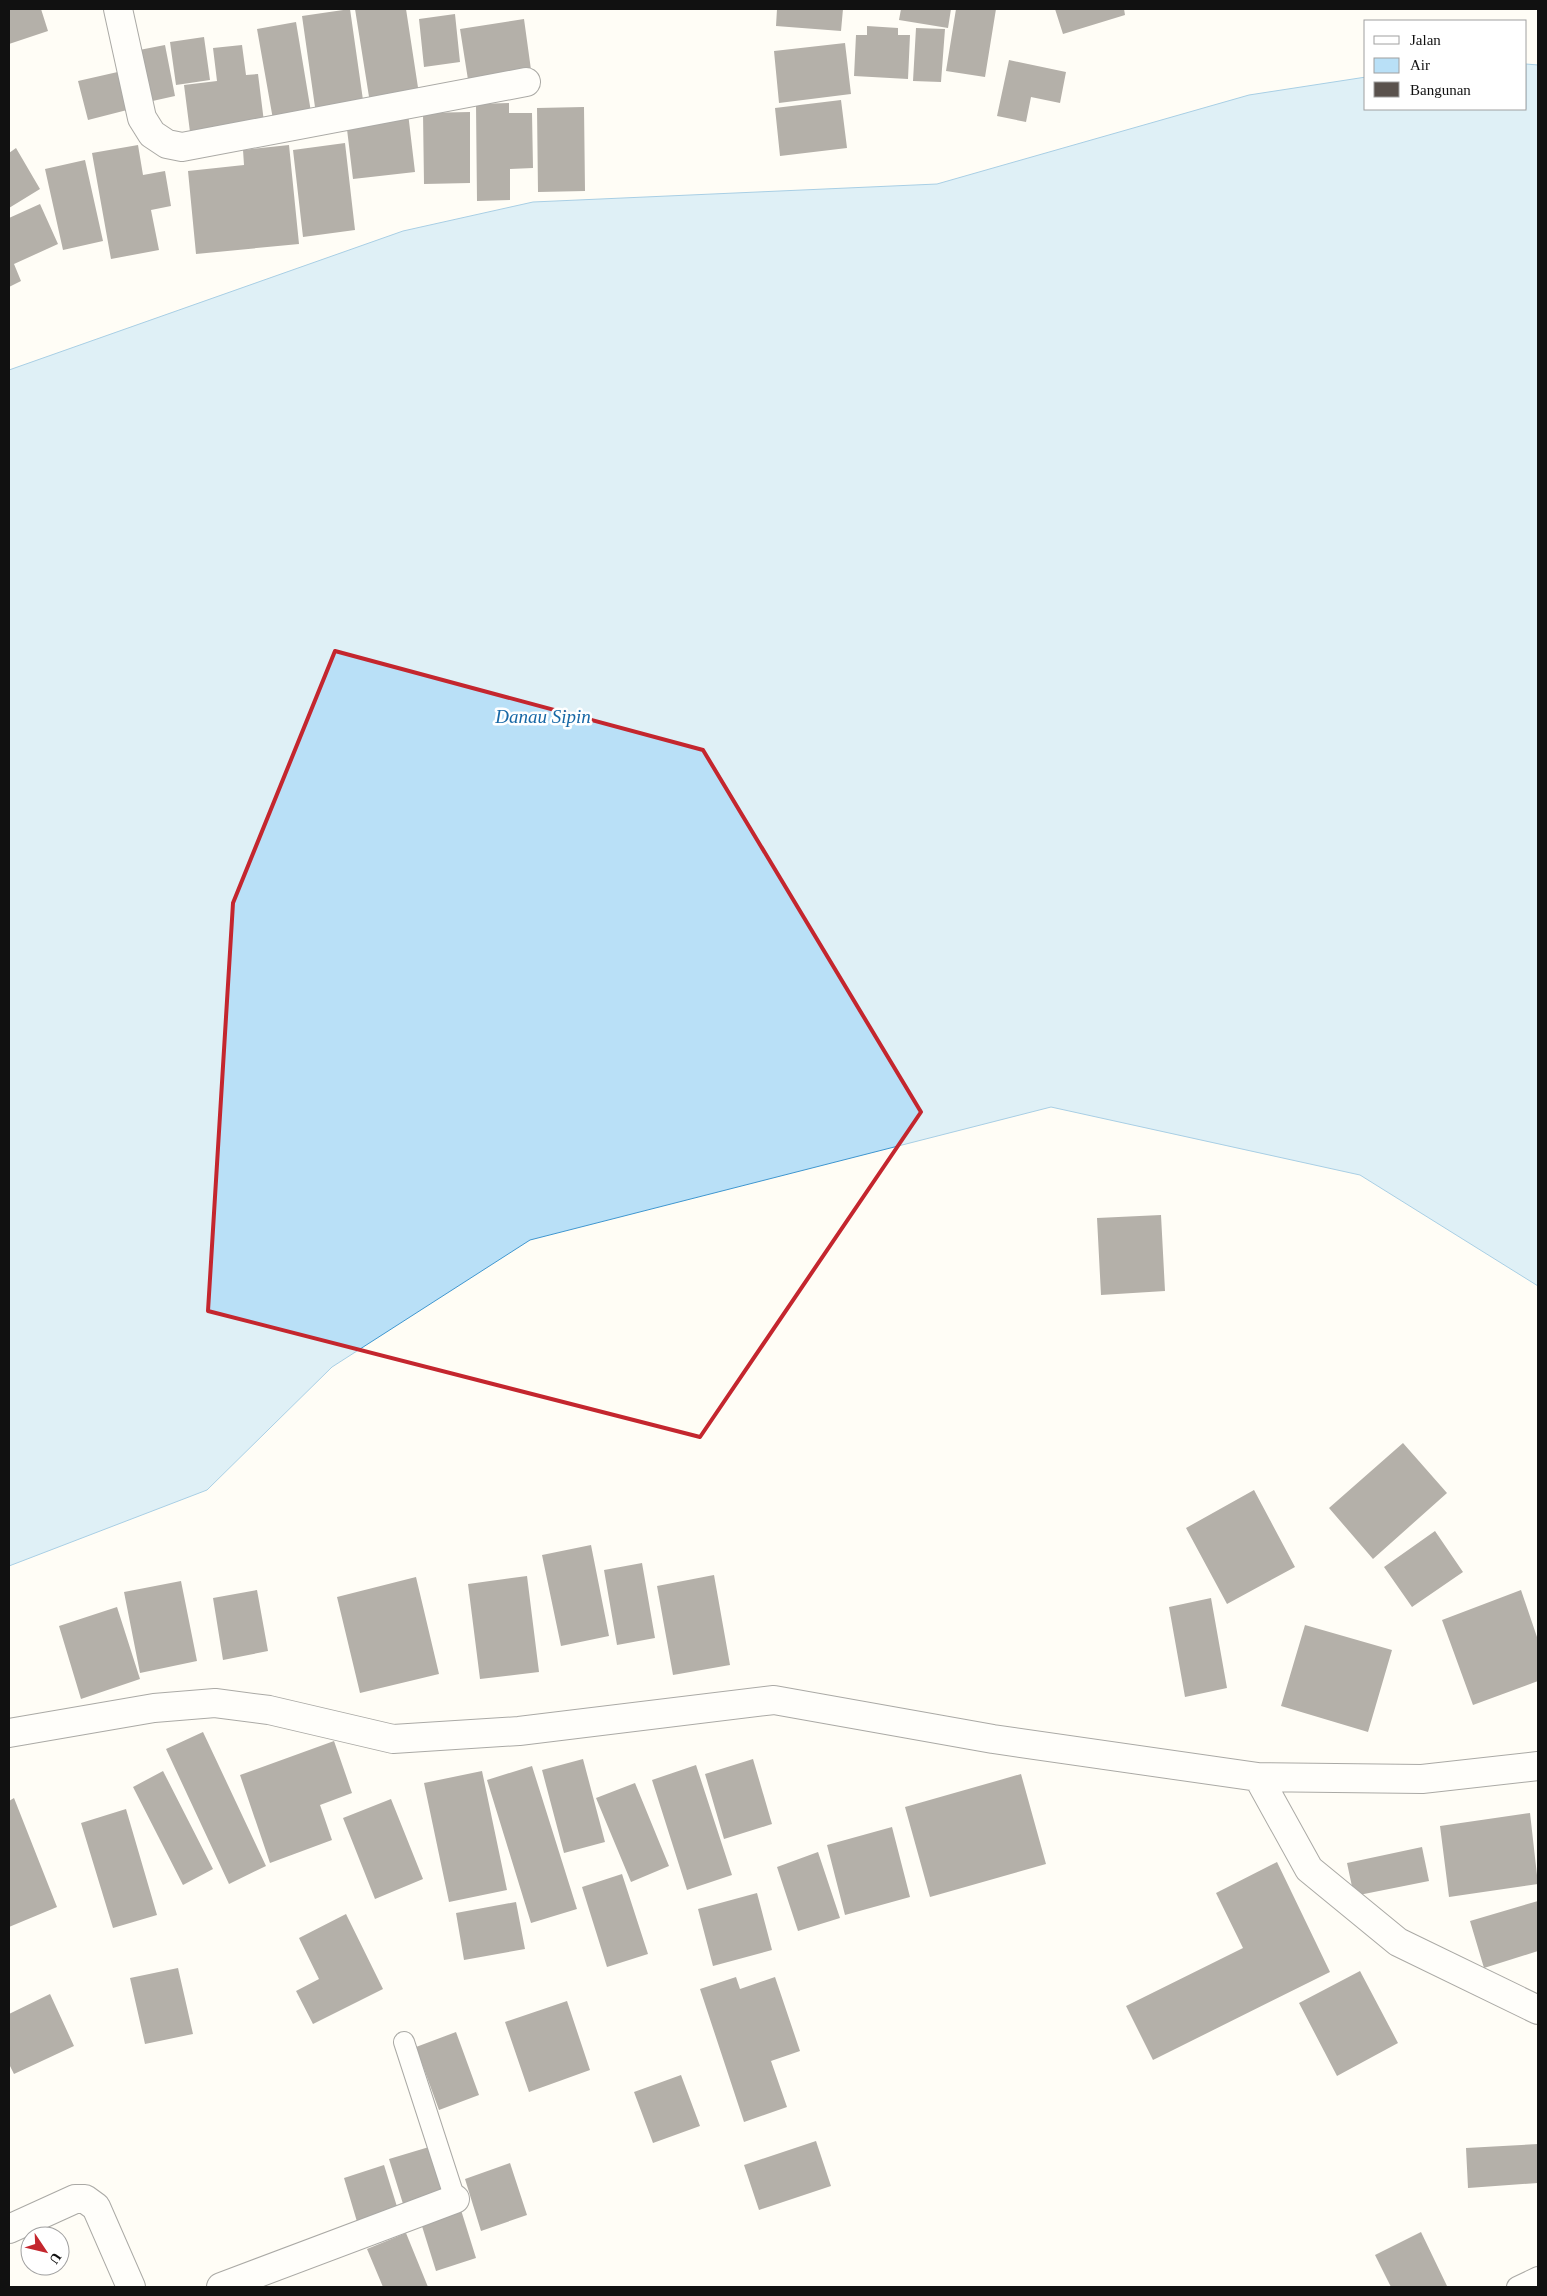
<svg xmlns="http://www.w3.org/2000/svg" width="1547" height="2296" viewBox="0 0 1547 2296" font-family="'Times New Roman',serif">
<style>
.water{fill:#b9e0f7;stroke:#3f96cf}
.building{fill:#5a524d}
.lines{fill:none;stroke-linecap:round;stroke-linejoin:round}
.lane-casing{stroke:#444;stroke-width:22}
.street-casing{stroke:#444;stroke-width:30}
.lane{stroke:#fff;stroke-width:20}
.street{stroke:#fff;stroke-width:28}
.marked{fill:none;stroke:#c4262e;stroke-width:4;stroke-linejoin:round}
.labels{text-anchor:middle;dominant-baseline:central;stroke-width:5;stroke-linejoin:round;paint-order:stroke}
.water-label{font-size:19px;font-style:italic;fill:#1768a6;stroke:#fff}
</style>
<rect width="100%" height="100%" fill="#fffdf5"/>
<path class="water" d="M1526 64 1538 65V1286L1360 1175 1051 1107 530 1240 332 1367 207 1490 9 1566V370L403 231 533 202 937 184 1249 95 1366 77V109H1526Z"/>
<path class="building" d="M9 9H41L48 31 9 44Z
M350 9 364 107 316 114 302 16Z
M355 9H406L419 94 370 103Z
M777 9H843L841 31 776 26Z
M901 9H951L948 28 899 20Z
M956 9H996L985 77 946 71Z
M1055 9H1124L1125 15 1063 34Z
M455 14 460 62 424 67 419 19Z
M524 19 532 77 469 86 460 29Z
M296 22 312 118 274 125 257 29Z
M867 26 898 28V35H910L908 79 854 76 856 35H867Z
M916 28 945 29 941 82 913 81Z
M204 37 210 80 176 85 170 42Z
M845 43 851 94 779 103 774 51Z
M165 45 175 96 139 104 129 52Z
M242 45 246 75 258 74 264 122 190 132 184 85 217 81 213 48Z
M1009 60 1066 72 1060 103 1031 97 1026 122 997 116Z
M122 71 131 109 88 120 78 81Z
M841 100 847 148 780 156 775 108Z
M509 103V113H532L533 168 510 169V200L477 201 476 104Z
M584 107 585 191 538 192 537 108Z
M470 112V183L424 184 423 113Z
M408 113 415 172 353 179 346 121Z
M345 143 355 230 303 237 293 150Z
M138 145 143 175 165 171 171 206 151 210 159 250 111 259 92 153Z
M289 145 299 244 196 254 188 171 244 165 243 150Z
M16 148 40 189 9 208V153Z
M85 160 103 241 63 250 45 169Z
M40 204 58 244 14 264 21 281 9 287V218Z
M1161 1215 1165 1291 1101 1295 1097 1218Z
M1403 1443 1447 1493 1373 1559 1329 1508Z
M1254 1490 1295 1567 1227 1604 1186 1528Z
M1435 1531 1463 1572 1412 1607 1384 1567Z
M591 1545 609 1636 561 1646 542 1555Z
M642 1563 655 1638 617 1645 604 1570Z
M714 1575 730 1665 673 1675 657 1586Z
M527 1576 539 1672 480 1679 468 1584Z
M416 1577 439 1674 360 1693 337 1597Z
M181 1581 197 1661 140 1673 124 1592Z
M257 1590 268 1651 223 1660 213 1598Z
M1521 1590 1538 1640V1681L1473 1705 1442 1620Z
M1211 1598 1227 1688 1185 1697 1169 1607Z
M117 1607 140 1679 81 1699 59 1626Z
M1305 1625 1392 1650 1368 1732 1281 1706Z
M203 1732 266 1866 229 1884 166 1749Z
M334 1741 352 1793 320 1805 332 1840 270 1863 240 1775Z
M583 1759 605 1842 564 1853 542 1770Z
M753 1759 772 1824 724 1839 705 1774Z
M696 1765 732 1875 687 1890 652 1780Z
M532 1766 577 1909 531 1923 487 1780Z
M163 1771 213 1869 183 1885 133 1787Z
M482 1771 507 1890 449 1902 424 1783Z
M1021 1774 1046 1864 930 1897 905 1807Z
M635 1783 669 1866 631 1882 596 1798Z
M14 1798 57 1907 9 1927V1801Z
M391 1799 423 1879 375 1899 343 1818Z
M126 1809 157 1915 113 1928 81 1823Z
M1530 1813 1538 1884 1449 1897 1440 1826Z
M892 1827 910 1897 845 1915 827 1845Z
M1422 1847 1429 1881 1354 1896 1347 1863Z
M818 1852 840 1918 798 1931 777 1867Z
M1277 1862 1330 1972 1153 2060 1126 2006 1243 1948 1216 1893Z
M622 1874 648 1954 607 1967 582 1887Z
M757 1893 772 1950 713 1966 698 1909Z
M1538 1901V1951L1484 1968 1470 1921Z
M516 1902 525 1949 464 1960 456 1913Z
M346 1914 383 1989 313 2024 296 1991 319 1979 299 1938Z
M178 1968 193 2034 145 2044 130 1978Z
M1360 1971 1398 2043 1337 2076 1299 2003Z
M736 1977 740 1989 775 1977 800 2051 771 2061 787 2107 744 2122 700 1989Z
M50 1994 74 2046 14 2074 9 2064V2014Z
M567 2001 590 2070 529 2092 505 2022Z
M456 2032 479 2095 439 2110 416 2047Z
M681 2075 700 2126 653 2143 634 2092Z
M816 2141 831 2186 759 2210 744 2165Z
M1538 2144V2183L1468 2188 1466 2148Z
M429 2147 444 2194 404 2207 389 2159Z
M510 2163 527 2215 481 2231 465 2179Z
M384 2165 399 2213 358 2225 344 2178Z
M461 2210 476 2258 436 2271 421 2223Z
M1421 2232 1447 2286 1391 2287 1375 2255Z
M406 2233 428 2287H383L367 2249Z"/>
<g class="lines">
<g class="lane-casing">
<path id="lane" d="M404 2042 455 2199
M1517 2287 1538 2277"/>
</g>
<g class="street-casing">
<path id="street" d="M118 9 142 118 152 134 167 144 182 147 526 82
M9 1733 154 1708 215 1703 269 1710 393 1739 519 1731 774 1700 993 1739 1258 1777 1422 1779 1538 1766
M1258 1777 1309 1869 1398 1942 1538 2010
M9 2229 75 2199H85L96 2207 131 2287
M221 2287 455 2199"/>
</g>
<use href="#lane" class="lane"/>
<use href="#street" class="street"/>
</g>
<path d="M0 0H1547V2296H0ZM335 651 703 750 921 1112 700 1437 208 1311 233 903Z" fill="#fffdf5" fill-opacity=".55" fill-rule="evenodd"/>
<path class="marked" d="M335 651 703 750 921 1112 700 1437 208 1311 233 903Z"/>
<g class="labels">
<g class="water-label">
<text x="543" y="716">Danau Sipin</text>
</g>
</g>
<rect width="1547" height="2296" fill="none" stroke="#111111" stroke-width="20"/>
<rect x="1364" y="20" width="162" height="90" fill="#ffffff" stroke="#a0a0a0"/>
<rect x="1374" y="36" width="25" height="8" fill="#ffffff" stroke="#a0a0a0"/>
<text x="1410" y="45" font-size="15" fill="#111111">Jalan</text>
<rect x="1374" y="58" width="25" height="15" fill="#b9e0f7" stroke="#a0a0a0"/>
<text x="1410" y="70" font-size="15" fill="#111111">Air</text>
<rect x="1374" y="82" width="25" height="15" fill="#5a524d" stroke="#a0a0a0"/>
<text x="1410" y="95" font-size="15" fill="#111111">Bangunan</text>
<g transform="translate(45 2251) rotate(125)"><circle r="24" fill="#ffffff" stroke="#a0a0a0"/>
<path d="M0-4L9 19L0 12L-9 19Z" fill="#c4262e"/>
<text y="-8" font-size="14" font-weight="bold" text-anchor="middle" fill="#111111">U</text>
</g>
</svg>
